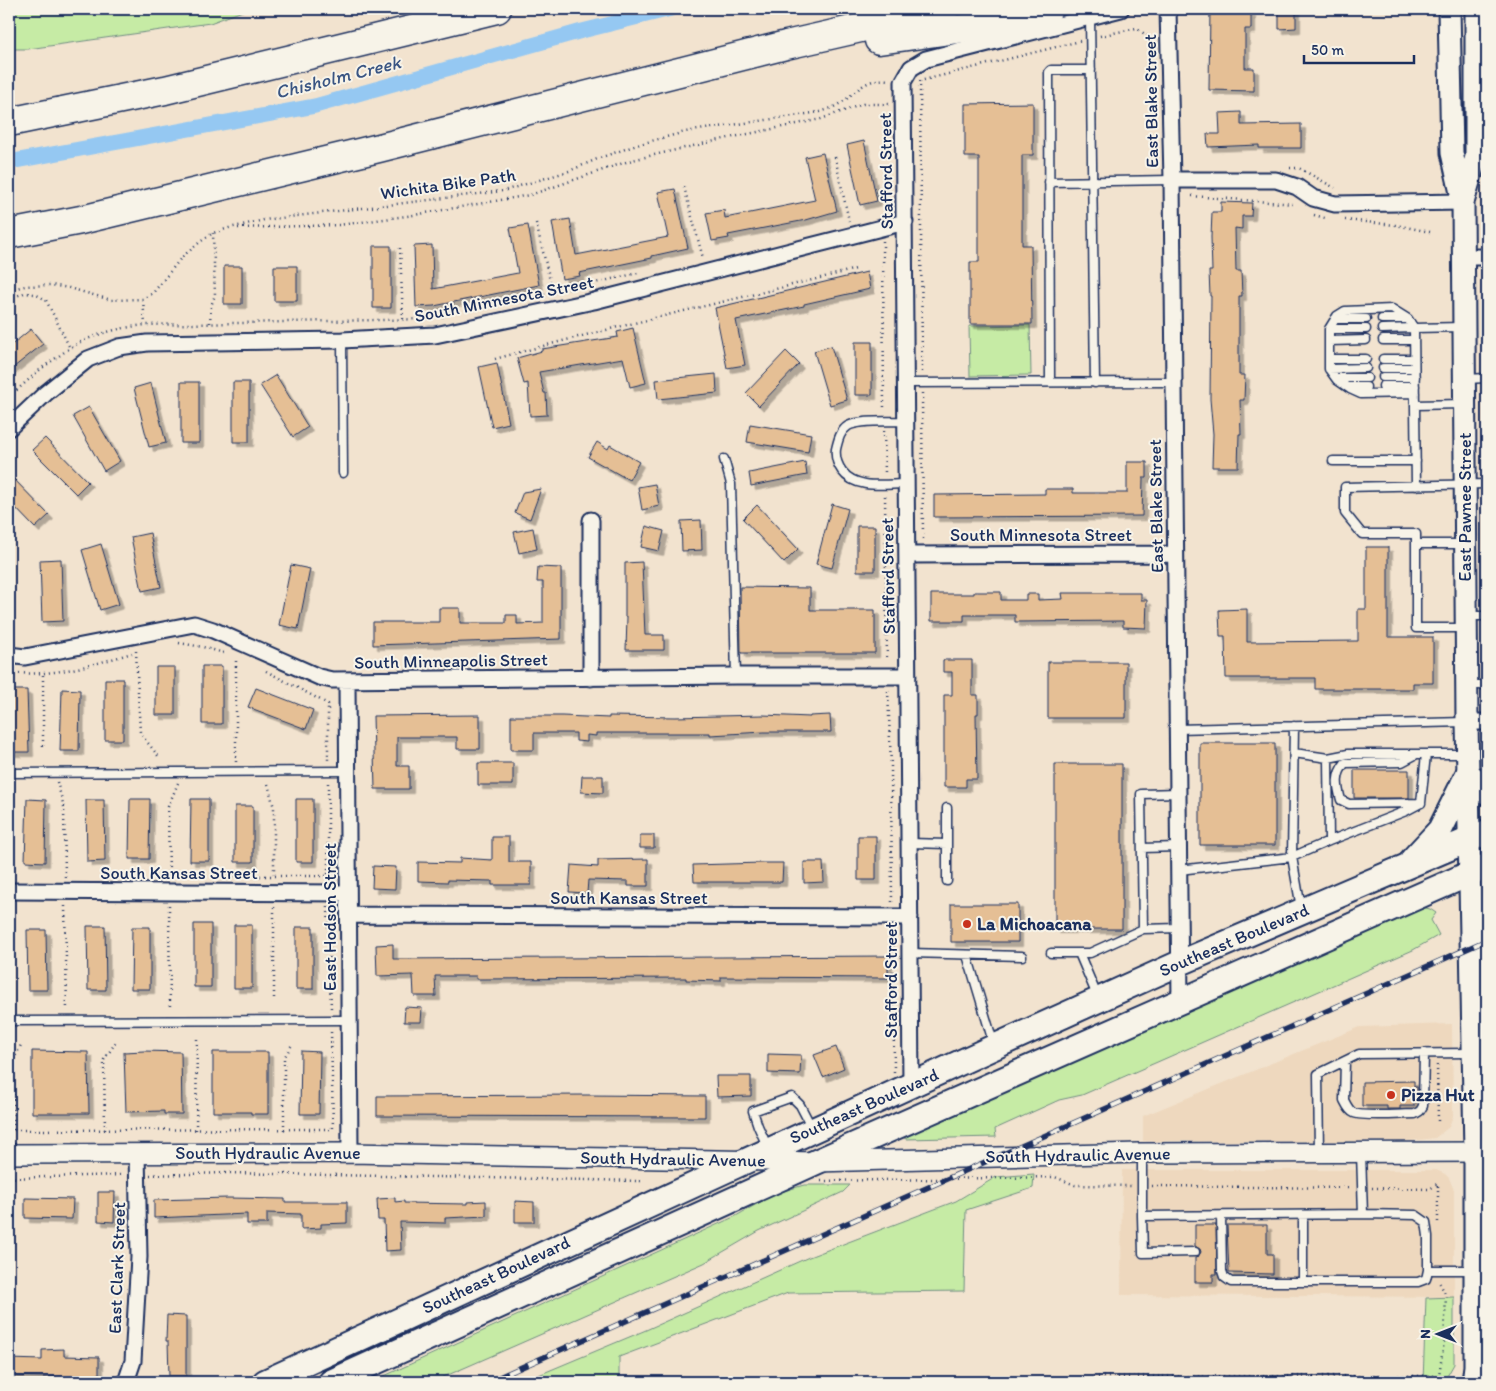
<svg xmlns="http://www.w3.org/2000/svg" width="1496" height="1391" viewBox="0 0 1496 1391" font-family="Itim,sans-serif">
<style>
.built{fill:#eed8be}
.green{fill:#c6eba5;stroke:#708d82}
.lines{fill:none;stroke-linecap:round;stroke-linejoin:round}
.canal{stroke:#95c8f2;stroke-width:15}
.building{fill:#e5bf95;stroke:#1b2f5e;filter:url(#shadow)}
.service-casing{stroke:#1b2f5e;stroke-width:11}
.minor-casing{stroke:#1b2f5e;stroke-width:19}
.tertiary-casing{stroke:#1b2f5e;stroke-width:22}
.secondary-casing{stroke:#1b2f5e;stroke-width:25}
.primary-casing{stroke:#1b2f5e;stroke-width:28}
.motorway-casing{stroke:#1b2f5e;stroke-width:31}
.path{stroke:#1b2f5e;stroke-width:2.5;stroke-dasharray:1 4;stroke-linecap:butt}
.service{stroke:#f7f3e8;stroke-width:8}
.minor{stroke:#f7f3e8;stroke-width:15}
.tertiary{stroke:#f7f3e8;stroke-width:19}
.secondary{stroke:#f7f3e8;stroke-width:21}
.primary{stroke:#f7f3e8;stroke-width:24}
.motorway{stroke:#f7f3e8;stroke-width:28}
.rail-casing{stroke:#1b2f5e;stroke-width:5.5}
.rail{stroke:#f7f3e8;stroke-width:4;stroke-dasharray:11;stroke-linecap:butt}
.poi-dot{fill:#c8321e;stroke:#f7f3e8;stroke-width:2}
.labels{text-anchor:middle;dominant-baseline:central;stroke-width:4;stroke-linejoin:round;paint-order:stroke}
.street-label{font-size:18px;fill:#1b2f5e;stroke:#f7f3e8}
.poi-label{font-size:18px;font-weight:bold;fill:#1b2f5e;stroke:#f7f3e8;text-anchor:start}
.water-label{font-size:19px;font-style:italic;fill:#3a5583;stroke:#f7f3e8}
</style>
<defs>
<filter id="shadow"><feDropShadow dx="4.5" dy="4.5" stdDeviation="0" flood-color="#0004"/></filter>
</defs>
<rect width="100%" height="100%" fill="#f2e3cf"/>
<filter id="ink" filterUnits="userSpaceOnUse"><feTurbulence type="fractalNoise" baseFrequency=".02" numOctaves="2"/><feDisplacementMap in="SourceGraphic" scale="10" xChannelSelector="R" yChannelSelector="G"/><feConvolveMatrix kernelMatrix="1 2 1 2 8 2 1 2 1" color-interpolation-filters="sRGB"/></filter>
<g filter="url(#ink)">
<path class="built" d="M1452 1024 1453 1116 1449 1127 1435 1138 1410 1141H1143V1116L1360 1027Z
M1122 1170H1436L1445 1174 1449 1178 1454 1190V1297L1121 1295Z"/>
<path class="green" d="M9 9H248L210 23 28 49H9Z
M1030 325 1031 375 970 376 969 326Z
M1422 907 1430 909 1436 913 1431 920 1439 935 1413 950 1082 1095 1059 1100 995 1129 996 1137 906 1139 901 1136Z
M1034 1174 1033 1188 966 1210 964 1291 788 1293 619 1357V1382H522L646 1330 809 1257 956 1201 996 1177Z
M804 1185H850L843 1192 759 1231 704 1263 432 1382H371L736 1216 774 1194Z
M1454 1297V1364L1445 1380 1440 1382H1423L1426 1298Z"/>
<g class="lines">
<path class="canal" d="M9 162 315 106 582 31 671 9"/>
</g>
<path class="building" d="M1210 9H1237V12H1251V29H1245V68H1254V91L1209 90Z
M1279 9H1296V28L1279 29Z
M1033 103V155H1022V245H1031L1032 324H970V262H979V157H965V104Z
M1241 112V125L1301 124V148H1259V145L1208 147 1207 134H1220L1219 113Z
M864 141 877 201 860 205 847 145Z
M823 153 837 211 806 220 728 235 729 238 712 241 706 213 724 210 725 218 815 200 805 157Z
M675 189 688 248 652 256V258L579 273 580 276 562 279 552 222 570 219 576 255 668 237 658 192Z
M1221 202 1252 203 1251 216H1242V229L1235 228 1236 271H1241L1242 296H1239V375H1245L1244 400H1240L1241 434H1239L1238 467H1212L1213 434 1210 399 1211 296H1210L1209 271H1212L1211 237 1212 212H1221Z
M528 225 539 285 434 306 416 307 414 246 432 245 433 289 518 273 510 228Z
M373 246H391V308H373Z
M224 266H242V304H224Z
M274 266H297V301H274Z
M867 272 870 289 804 304V306L736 320 745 365 727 368 715 308Z
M633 328 646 383 630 387 623 358 539 372 544 393H546L547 415 530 416 528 383 524 384 517 358 542 351V349L618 337 617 332Z
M31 329 43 344 9 371V347Z
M855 342H872V395H855Z
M831 346 847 400 830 405 814 351Z
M786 351 799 364 759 406 746 393Z
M497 363 509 423 492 427 479 367Z
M716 374 717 393 658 399 656 380Z
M276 375 308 427 293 437 260 385Z
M181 382H199V443H181Z
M233 382H249V442H233Z
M151 383 166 443 149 447 134 388Z
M89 407 120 461 104 471 73 416Z
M750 424 811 434 808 452 747 442Z
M45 438 88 482 76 494 32 450Z
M597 442 608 449 610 445 639 462 629 480 588 457Z
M805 462 807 475 751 486 749 473Z
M1127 462H1147V478H1143L1142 516 934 517V495L1045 494V489H1073V493H1127Z
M9 474 49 515 35 528 9 501Z
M655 484 659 506 642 510 638 487Z
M541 489 530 519 515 513 523 492Z
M832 504 848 509 832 568 816 564Z
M757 505 798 549 784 563 743 519Z
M701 520 702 550 682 551 681 521Z
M646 526 664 531 659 551 641 547Z
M857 526H875V571H857Z
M533 528 537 549 519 553 514 532Z
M150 533 161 587 142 591 131 537Z
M101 544 119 604 100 610 82 550Z
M1366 547H1388V637H1433V683H1413V689H1315V678H1226L1225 636H1220L1219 610 1247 609V642L1358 641V609H1366Z
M61 559 63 621 42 622 40 560Z
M642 562 645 635H664V650H626L627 617H625V563Z
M291 565 310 569 298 629 279 625Z
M538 567 561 568V639L373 645V622H439V608H460V623H506V615H517V624L543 623V582H537Z
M740 587 810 588V610H875V653H741Z
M974 592H1001V600H1026V594H1038V600L1063 599 1062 593H1141V600H1147L1146 628 1123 627V621L1015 622V615H964V621H931V594H974Z
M943 660H972V695H978V714H976L977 779H966V787H944V695H952V672H943Z
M1048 662H1126V718H1048Z
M202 666H222V724H202Z
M156 667H175V715H156Z
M105 679H123V740H105Z
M256 688 313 710 306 729 248 707Z
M62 689 80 690 79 751H60Z
M9 690H27L29 752H9Z
M480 715V749H457V737H397V766H409V789H375L373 716Z
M763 715 810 717V716L830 715 831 732H764L710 735V733H596V736L587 735V742L576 741V733H534V750H511V716H562L609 718V716L675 717Z
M1200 743H1275V845H1200Z
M478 763H513V785H478Z
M1055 764H1122V929H1055Z
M1354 770H1409V798H1354Z
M582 776H603V793L581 792Z
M27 799 46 800 45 862 25 861Z
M130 799H150L149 859H129Z
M191 799H209V861H190Z
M296 799H313V862H296Z
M86 800H104L105 861 87 862Z
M235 806H253V862H235Z
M640 835H654V848H640Z
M858 836H876V880H858Z
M492 837H509V862H531V885H492V881L448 880V882L418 881V862L460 863V858L492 860Z
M648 859V886H628V881L588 880 587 893 569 892 571 865 598 867V860Z
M804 862H823L824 882 804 883Z
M762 863H783L782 882H694L693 865Z
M373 866 396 867 395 889 372 888Z
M951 904H1018V942H951Z
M194 924H211V987H194Z
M234 925H252V988H234Z
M87 926H105L106 990H88Z
M132 927H150V989H131Z
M296 927H313V989H296Z
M27 930H46L47 990H28Z
M393 944V959L888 956V978L721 977V981L686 980V978L476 979V976H435L436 996H414L413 975 377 976 376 945Z
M405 1007 422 1008 421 1022H404Z
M836 1047 844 1068 823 1077 814 1055Z
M32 1051 88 1052 89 1113H32Z
M144 1051 181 1052 182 1114H164V1111L126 1112 124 1052Z
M301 1051 320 1052 319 1114H300Z
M213 1052H268V1114H251V1112H213Z
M768 1054 801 1055 800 1074 768 1073Z
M716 1076H751V1096L717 1097Z
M1414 1081V1087H1417V1101H1414V1106H1400V1109H1387V1106H1362V1082Z
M587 1095 705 1096V1117L377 1116V1096Z
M98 1192H115L114 1222 98 1221Z
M25 1198 73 1199 72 1219 25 1218Z
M228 1198 285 1199V1202H347V1223L321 1224V1228L301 1229V1214L267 1213V1224H247V1214L154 1218V1200Z
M395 1198V1202L404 1201V1203L467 1204V1202L486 1201V1216L445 1218V1223L400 1222 401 1250 385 1251 384 1220H378L377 1199Z
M515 1201 534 1202V1222H515Z
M1195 1225H1216L1217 1274H1213V1282H1195V1258L1198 1257 1201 1252 1200 1249 1195 1246Z
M1227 1225H1267V1254H1273V1274L1229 1273Z
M167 1315 186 1316V1376H169L168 1341H166Z
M64 1349V1356L99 1357V1376L42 1377 9 1376V1359L42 1360V1350Z"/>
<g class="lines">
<g class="service-casing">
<path id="service" d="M1090 17 1095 383
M1049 182 1172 180
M1335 319H1366
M1382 319H1406
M1414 328 1408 319 1392 309 1345 311 1337 316 1329 329V369L1337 380 1350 389 1361 394 1415 393
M1329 329H1366
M1382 329 1414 328
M342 340 343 473
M1383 340H1414
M1329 341 1366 340
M1329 359H1366
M1383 359H1414
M1383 368H1414
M1329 369 1366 368
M1383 377H1415
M1336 378H1367
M1466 379 1487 378
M1050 382 1049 72 1051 70H1091
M906 383 1174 382
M1383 386H1415
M1348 387H1366
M1415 405 1463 404
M906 421C892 422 860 419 848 426 840 431 838 441 836 449 835 457 837 464 842 471 856 490 885 484 906 484
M724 459 731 484 736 676
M1333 461H1416
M1416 486 1414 328 1462 327
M1416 544H1464
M1467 616H1487
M1466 628H1416V534H1362L1345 513V487L1487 484
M1469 685H1487
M1294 726 1292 857 1329 841
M1177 729 1465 722
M1294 753 1328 758
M1415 755 1402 762 1345 763C1335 775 1337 786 1341 800L1349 804 1419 803
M9 773 347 771
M1421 803 1406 811 1329 841 1328 758 1348 754H1466
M1421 803 1426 754
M910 843 947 844V808
M947 844V881
M1142 848 1178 847
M1179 870 1292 857 1301 908
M1143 929 1179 928
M910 953 1022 956
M1051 953H1079L1098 998
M1079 953H1090L1143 929 1141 794 1178 793
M967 955 994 1045
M9 1021 349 1020
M1345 1061 1344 1100C1346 1104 1349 1111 1354 1113 1363 1117 1403 1114 1415 1114L1420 1111 1423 1106 1424 1053
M768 1148 758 1126 753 1111 792 1097 800 1105 812 1128
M1319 1153 1318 1074 1359 1054 1471 1053
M1361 1153 1363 1214 1416 1215 1426 1222 1428 1236V1270
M1142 1154V1216L1363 1214
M1303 1215V1282
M1142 1216 1143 1253 1195 1252
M1221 1216 1222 1271 1224 1277 1231 1282H1418L1426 1279 1428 1270H1474"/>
</g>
<g class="minor-casing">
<path id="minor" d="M1168 9 1172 180 1180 1002
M1172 180H1276L1297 187 1313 198 1335 204 1463 202
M1463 257H1487
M9 428 46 393 88 359 119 347 147 343 342 340 435 335 594 301 905 222
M907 555 1175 554
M9 655 25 657 194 624 213 630 319 677 332 680 736 676H908
M591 678V520
M347 681 350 1153
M1467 722H1487
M9 891 348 893
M349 915 910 917
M911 1085 903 82 911 68 926 59 1121 9
M126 1382 133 1361 139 1257 137 1153"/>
</g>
<g class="tertiary-casing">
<path id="tertiary" d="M9 1154 350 1153 816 1162 1139 1153 1487 1152"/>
</g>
<g class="secondary-casing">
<path id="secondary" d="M1449 9 1452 153 1463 202 1467 722 1475 1152V1366L1473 1382
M1464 199 1476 157V9"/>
</g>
<g class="primary-casing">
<path id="primary" d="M1413 859 1440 830 1468 774 1487 792
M265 1382 994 1047 1180 963 1487 832
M331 1382 816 1162 1487 866"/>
</g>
<g class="motorway-casing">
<path id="motorway" d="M879 40 979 26 1048 9
M9 122 165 90 497 9
M9 234 81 220 379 148 786 45 944 9"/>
</g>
<path class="path" d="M1100 36 1136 28 1152 39 1153 42
M835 157 849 221
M1290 168H1299L1335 188
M684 187 703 258
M1192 196 1294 204
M1314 215 1325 218
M1345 220 1396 225 1430 232
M536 223 553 293
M238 228 339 225 414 215 530 195 632 160 724 139 821 119 863 104H890
M883 241 884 411
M400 248 403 319
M9 290 25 286 51 285 69 288 111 300 143 299 153 293 181 258 200 242 213 233 229 228 264 220 503 191 569 171 602 157 640 144 685 132 820 112C826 110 833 108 839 104 857 94 863 77 888 80
M534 297 638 273
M9 299 24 293 35 294 46 300 70 348C93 334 118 328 145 325L425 319 446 316
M143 300 145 324
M210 323 211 306 215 295 213 233
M495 359C614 326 735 300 856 269
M922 372 920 81 1080 41
M922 393 923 540
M9 397 42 368 70 348
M884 431 885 473
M885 496 887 661
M179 643 203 647 227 654
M136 651 140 733 159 757
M266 671 328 704V761
M9 672C51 678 92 665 132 653
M43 675V747
M888 691 891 766 892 903
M236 762V658
M57 782 64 807 65 878
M268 784 274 808V877
M225 876H328V782
M169 877 168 807 178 783
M169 905 170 1010
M65 906 67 1011
M274 907V1001
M328 907 331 1009
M893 931 894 1073
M1437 1065 1438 1121
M9 1130 333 1129 331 1030
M14 1130 13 1061 21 1045
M105 1130 104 1060 116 1042
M196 1130 197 1039
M284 1130V1058L293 1043
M150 1175 228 1173 641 1181
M9 1178 122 1175
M821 1181 1055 1177 1075 1185 1131 1186
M1152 1186 1351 1188
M1372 1188 1430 1189 1438 1183
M1438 1222V1183
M1093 1377 1439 1376
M1438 1382 1444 1342 1446 1295 1438 1280"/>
<use href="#service" class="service"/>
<use href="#minor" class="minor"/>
<use href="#tertiary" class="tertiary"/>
<use href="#secondary" class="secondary"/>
<use href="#primary" class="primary"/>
<use href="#motorway" class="motorway"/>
<g class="rail-casing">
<path id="rail" d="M488 1382 1487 940"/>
</g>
<use href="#rail" class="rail"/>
</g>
</g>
<g class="poi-dot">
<circle cx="967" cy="924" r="5"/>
<circle cx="1391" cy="1095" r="5"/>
</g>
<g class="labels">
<g class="street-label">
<text transform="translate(1151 101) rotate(-91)">East Blake Street</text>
<text transform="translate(886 171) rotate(-91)">Stafford Street</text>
<text transform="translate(448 184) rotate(-8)">Wichita Bike Path</text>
<text transform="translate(504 299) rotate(-11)">South Minnesota Street</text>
<text transform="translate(1156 506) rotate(-91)">East Blake Street</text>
<text transform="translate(1465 507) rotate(-90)">East Pawnee Street</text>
<text x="1041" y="535">South Minnesota Street</text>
<text transform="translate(888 576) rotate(-91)">Stafford Street</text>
<text transform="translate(451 661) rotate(-1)">South Minneapolis Street</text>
<text x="179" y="873">South Kansas Street</text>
<text x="629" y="898">South Kansas Street</text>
<text transform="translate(330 917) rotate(-90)">East Hodson Street</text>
<text transform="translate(1234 940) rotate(-23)">Southeast Boulevard</text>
<text transform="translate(891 980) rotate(-90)">Stafford Street</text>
<text transform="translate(864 1106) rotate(-24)">Southeast Boulevard</text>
<text x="268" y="1153">South Hydraulic Avenue</text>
<text transform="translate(1078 1155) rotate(-1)">South Hydraulic Avenue</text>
<text transform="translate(673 1159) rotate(1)">South Hydraulic Avenue</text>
<text transform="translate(117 1268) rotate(-88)">East Clark Street</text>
<text transform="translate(496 1275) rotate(-25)">Southeast Boulevard</text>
</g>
<g class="poi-label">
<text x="977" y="924">La Michoacana</text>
<text x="1401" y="1095">Pizza Hut</text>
</g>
<g class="water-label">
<text transform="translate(338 77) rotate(-14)">Chisholm Creek</text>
</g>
</g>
<rect width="1496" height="1391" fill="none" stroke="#f7f3e8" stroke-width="30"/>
<rect x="15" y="15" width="1466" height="1361" fill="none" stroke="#1b2f5e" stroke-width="2" filter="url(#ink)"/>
<g transform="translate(1438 1334) rotate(270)" stroke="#f7f3e8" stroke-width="4" paint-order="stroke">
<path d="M0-4L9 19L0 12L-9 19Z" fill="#1b2f5e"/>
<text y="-8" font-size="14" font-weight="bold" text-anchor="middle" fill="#1b2f5e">N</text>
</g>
<path d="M1304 55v8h110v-8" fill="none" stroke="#1b2f5e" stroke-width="2.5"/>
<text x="1311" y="55" font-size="15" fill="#1b2f5e" stroke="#f7f3e8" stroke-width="4" paint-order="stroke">50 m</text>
</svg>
